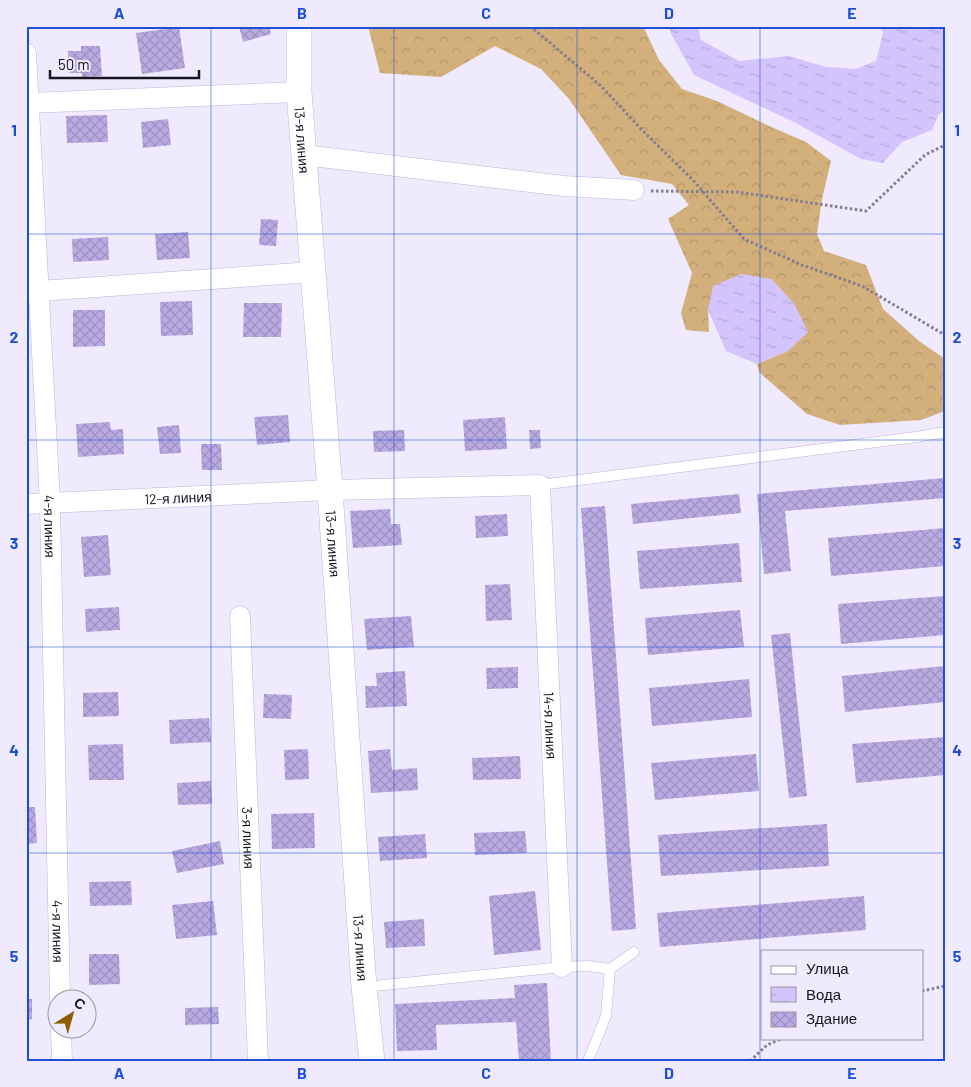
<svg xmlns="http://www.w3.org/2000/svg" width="971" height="1087" viewBox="0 0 971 1087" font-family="Barlow,sans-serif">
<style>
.forest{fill:url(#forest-crowns)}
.water{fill:url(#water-ripples)}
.building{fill:url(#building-cross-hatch)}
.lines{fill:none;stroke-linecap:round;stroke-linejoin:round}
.service-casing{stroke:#bdb5d5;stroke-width:11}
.minor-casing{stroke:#bdb5d5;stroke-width:21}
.tertiary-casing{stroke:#bdb5d5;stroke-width:26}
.path{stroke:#827e8e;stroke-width:3;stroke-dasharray:2.5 2.5;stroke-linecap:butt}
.service{stroke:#fff;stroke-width:10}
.minor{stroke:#fff;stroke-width:20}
.tertiary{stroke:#fff;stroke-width:25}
.grid{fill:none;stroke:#1d4ed8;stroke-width:1;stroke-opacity:0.55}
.labels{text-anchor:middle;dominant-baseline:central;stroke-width:4.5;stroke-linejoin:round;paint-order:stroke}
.street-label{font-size:14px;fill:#181420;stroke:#efeafe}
.neatline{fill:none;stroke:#1d4ed8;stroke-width:2}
.grid-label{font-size:16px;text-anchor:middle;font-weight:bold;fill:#1d4ed8}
</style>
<defs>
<pattern id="forest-crowns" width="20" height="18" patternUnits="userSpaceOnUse" patternTransform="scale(1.25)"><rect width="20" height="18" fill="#d3af7b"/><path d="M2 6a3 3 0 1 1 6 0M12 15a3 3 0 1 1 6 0" fill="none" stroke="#b4966a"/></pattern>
<pattern id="water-ripples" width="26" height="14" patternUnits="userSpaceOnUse" patternTransform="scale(1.25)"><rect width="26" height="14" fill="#d3c4fd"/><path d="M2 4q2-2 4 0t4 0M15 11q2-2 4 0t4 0" fill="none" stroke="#b4a8d9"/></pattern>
<pattern id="building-cross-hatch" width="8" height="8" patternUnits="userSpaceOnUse" patternTransform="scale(1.25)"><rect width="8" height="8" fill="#b9aae2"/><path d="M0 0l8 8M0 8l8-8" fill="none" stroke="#9e91c2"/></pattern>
</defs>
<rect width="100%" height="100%" fill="#efeafe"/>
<path class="forest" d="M368 26H643L659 60 682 89 717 101 769 126 806 142 831 161 822 199 817 234 824 251 866 265 883 309 919 341 945 359V411L921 420 840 425 807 414 759 372 757 364 788 351 708 310 709 332 686 330 681 313 692 273 668 219 689 205 672 184 621 175 569 99 541 69 495 46 441 77 380 73Z"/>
<path class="water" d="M670 26H698L701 40 739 61 789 56 826 67 856 69 876 61 883 33 880 26H945V110L938 115 932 130 902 142 883 163 861 159 796 123 694 75 670 32Z
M741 274 772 279 795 305 808 332 788 351 757 364 726 351 708 310 713 286Z"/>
<path class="building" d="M239 26H269L271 34 243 42Z
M179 27 185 68 142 74 136 33Z
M81 46H100L102 76 82 77V73H69L68 51H81Z
M107 115 108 142 67 143 66 116Z
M168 119 171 145 143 148 141 122Z
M261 219 278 220 276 246 259 245Z
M188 232 190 258 157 260 155 234Z
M108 237 109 260 73 262 72 239Z
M192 301 193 335 161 336 160 302Z
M244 303H282L281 337H243Z
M73 310H105V346L73 347Z
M288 415 290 442 257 445 254 417Z
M505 417 507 449 465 451 463 420Z
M110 422 111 430 123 429 124 454 78 457 76 424Z
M179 425 181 453 160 454 157 427Z
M404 430 405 451 374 452 373 431Z
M529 430H540L541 448 530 449Z
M201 444H221L222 470H202Z
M945 478V498L785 511 791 571 764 574 757 494Z
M739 494 741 513 633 524 631 504Z
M605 506 636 929 612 931 581 508Z
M390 509 391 524H400L402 545 353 548 350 511Z
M507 514 508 536 476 538 475 516Z
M945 528V566L831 576 828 538Z
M108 535 111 575 84 577 81 537Z
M739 543 742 582 640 589 637 551Z
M510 584 512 620 486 621 485 585Z
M945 596V635L841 644 838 604Z
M119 607 120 630 86 632 85 609Z
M740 610 744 647 648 655 645 618Z
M411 616 414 647 367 650 364 619Z
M790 633 807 796 789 798 771 635Z
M945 666V702L845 712 842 676Z
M518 667V688L487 689 486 668Z
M405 671 407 706 366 708 365 686H377L376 673Z
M749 679 752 717 652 726 649 688Z
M118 692 119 716 83 717V693Z
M264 694 292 695 291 719 263 718Z
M209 718 211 742 170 744 169 720Z
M945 737V775L856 783 852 744Z
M123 744 124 780H89L88 745Z
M308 749 309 779 285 780 284 750Z
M390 749 392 770 417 768 418 790 371 793 368 751Z
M756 754 759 791 655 800 651 763Z
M520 756 521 779 473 780 472 758Z
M211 781 212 804 178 805 177 783Z
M26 807H35L37 843 26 844Z
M314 813 315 848 272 849 271 814Z
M827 824 829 866 661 876 658 835Z
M525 831 527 853 475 855 474 833Z
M425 834 427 858 380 861 378 837Z
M220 841 224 864 177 873 172 851Z
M131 881 132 905 90 906 89 882Z
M535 891 541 950 494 955 489 896Z
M864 896 866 930 660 947 657 913Z
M213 901 217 935 176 939 172 905Z
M424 919 425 946 386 948 384 922Z
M89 954H119L120 984 89 985Z
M547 983 551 1061H519L516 1022 436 1025 437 1050 397 1051 395 1004 515 998 514 985Z
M26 999H32V1019L26 1020Z
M218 1007 219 1024 185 1025V1008Z"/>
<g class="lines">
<g class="service-casing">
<path id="service" d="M540 485 916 437 945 432
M364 987 562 967 588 966 610 969
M588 1061 606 1016 610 969 634 952"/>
</g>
<g class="minor-casing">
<g id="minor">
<path id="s1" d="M26 53 50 503 60 1000"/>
<path d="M29 103 299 92"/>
<path d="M304 155 564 186 634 190"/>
<path d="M39 291 313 272"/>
<path id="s2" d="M26 504 330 490 540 485 562 967"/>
<path id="s3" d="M240 616 258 1061"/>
<path d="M61 1030 62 1061"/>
</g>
</g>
<g class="tertiary-casing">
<g id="tertiary">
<path id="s4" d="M299 26V92L330 490 364 987 372 1061"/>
</g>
</g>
<path class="path" d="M530 26 600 85 641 129 692 179 744 239 802 265 862 286 945 335
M651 191 737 192 866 211 925 155 945 145
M922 991 945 986
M750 1061 767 1045 783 1038"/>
<use href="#service" class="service"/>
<use href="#minor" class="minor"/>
<use href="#tertiary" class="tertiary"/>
</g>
<path class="grid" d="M211 26V1061M394 26V1061M577 26V1061M760 26V1061M26 234H945M26 440H945M26 647H945M26 853H945"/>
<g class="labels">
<g class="street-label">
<text stroke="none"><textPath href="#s4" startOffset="114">13-я линия</textPath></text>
<text stroke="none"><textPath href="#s2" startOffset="152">12-я линия</textPath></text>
<text stroke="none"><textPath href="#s1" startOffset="474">4-я линия</textPath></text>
<text stroke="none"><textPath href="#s4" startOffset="519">13-я линия</textPath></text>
<text stroke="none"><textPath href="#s2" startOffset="755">14-я линия</textPath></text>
<text stroke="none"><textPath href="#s3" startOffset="222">3-я линия</textPath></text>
<text stroke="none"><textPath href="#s1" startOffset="879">4-я линия</textPath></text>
<text stroke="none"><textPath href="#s4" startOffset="924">13-я линия</textPath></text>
</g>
</g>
<rect width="971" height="1087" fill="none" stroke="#efeafe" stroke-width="55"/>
<rect x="761" y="950" width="162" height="90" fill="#efeafe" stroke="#9994a5"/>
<rect x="771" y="966" width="25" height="8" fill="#ffffff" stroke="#9994a5"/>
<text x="806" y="974" font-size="15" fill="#181420">Улица</text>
<rect x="771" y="987" width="25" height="15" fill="url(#water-ripples)" stroke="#9994a5"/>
<text x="806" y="1000" font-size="15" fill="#181420">Вода</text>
<rect x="771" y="1012" width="25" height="15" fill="url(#building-cross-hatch)" stroke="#9994a5"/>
<text x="806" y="1024" font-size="15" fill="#181420">Здание</text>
<g transform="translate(72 1014) rotate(37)"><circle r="24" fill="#efeafe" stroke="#9994a5"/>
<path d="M0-4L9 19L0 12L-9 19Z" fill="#8b5e02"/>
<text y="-8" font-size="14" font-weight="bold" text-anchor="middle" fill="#181420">С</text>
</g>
<path d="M50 70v8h149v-8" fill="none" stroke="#181420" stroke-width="2.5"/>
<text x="58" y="70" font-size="15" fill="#181420" stroke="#efeafe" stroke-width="4" paint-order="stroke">50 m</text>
<rect x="28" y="28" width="916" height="1032" class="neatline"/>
<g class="grid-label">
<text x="119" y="19">A</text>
<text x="302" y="19">B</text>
<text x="486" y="19">C</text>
<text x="669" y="19">D</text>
<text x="852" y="19">E</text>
<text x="14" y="136">1</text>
<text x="957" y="136">1</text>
<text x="14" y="343">2</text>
<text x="957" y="343">2</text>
<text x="14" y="549">3</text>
<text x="957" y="549">3</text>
<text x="14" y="756">4</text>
<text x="957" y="756">4</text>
<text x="14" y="962">5</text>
<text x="957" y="962">5</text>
<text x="119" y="1079">A</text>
<text x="302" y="1079">B</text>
<text x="486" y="1079">C</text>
<text x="669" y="1079">D</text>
<text x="852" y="1079">E</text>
</g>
</svg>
